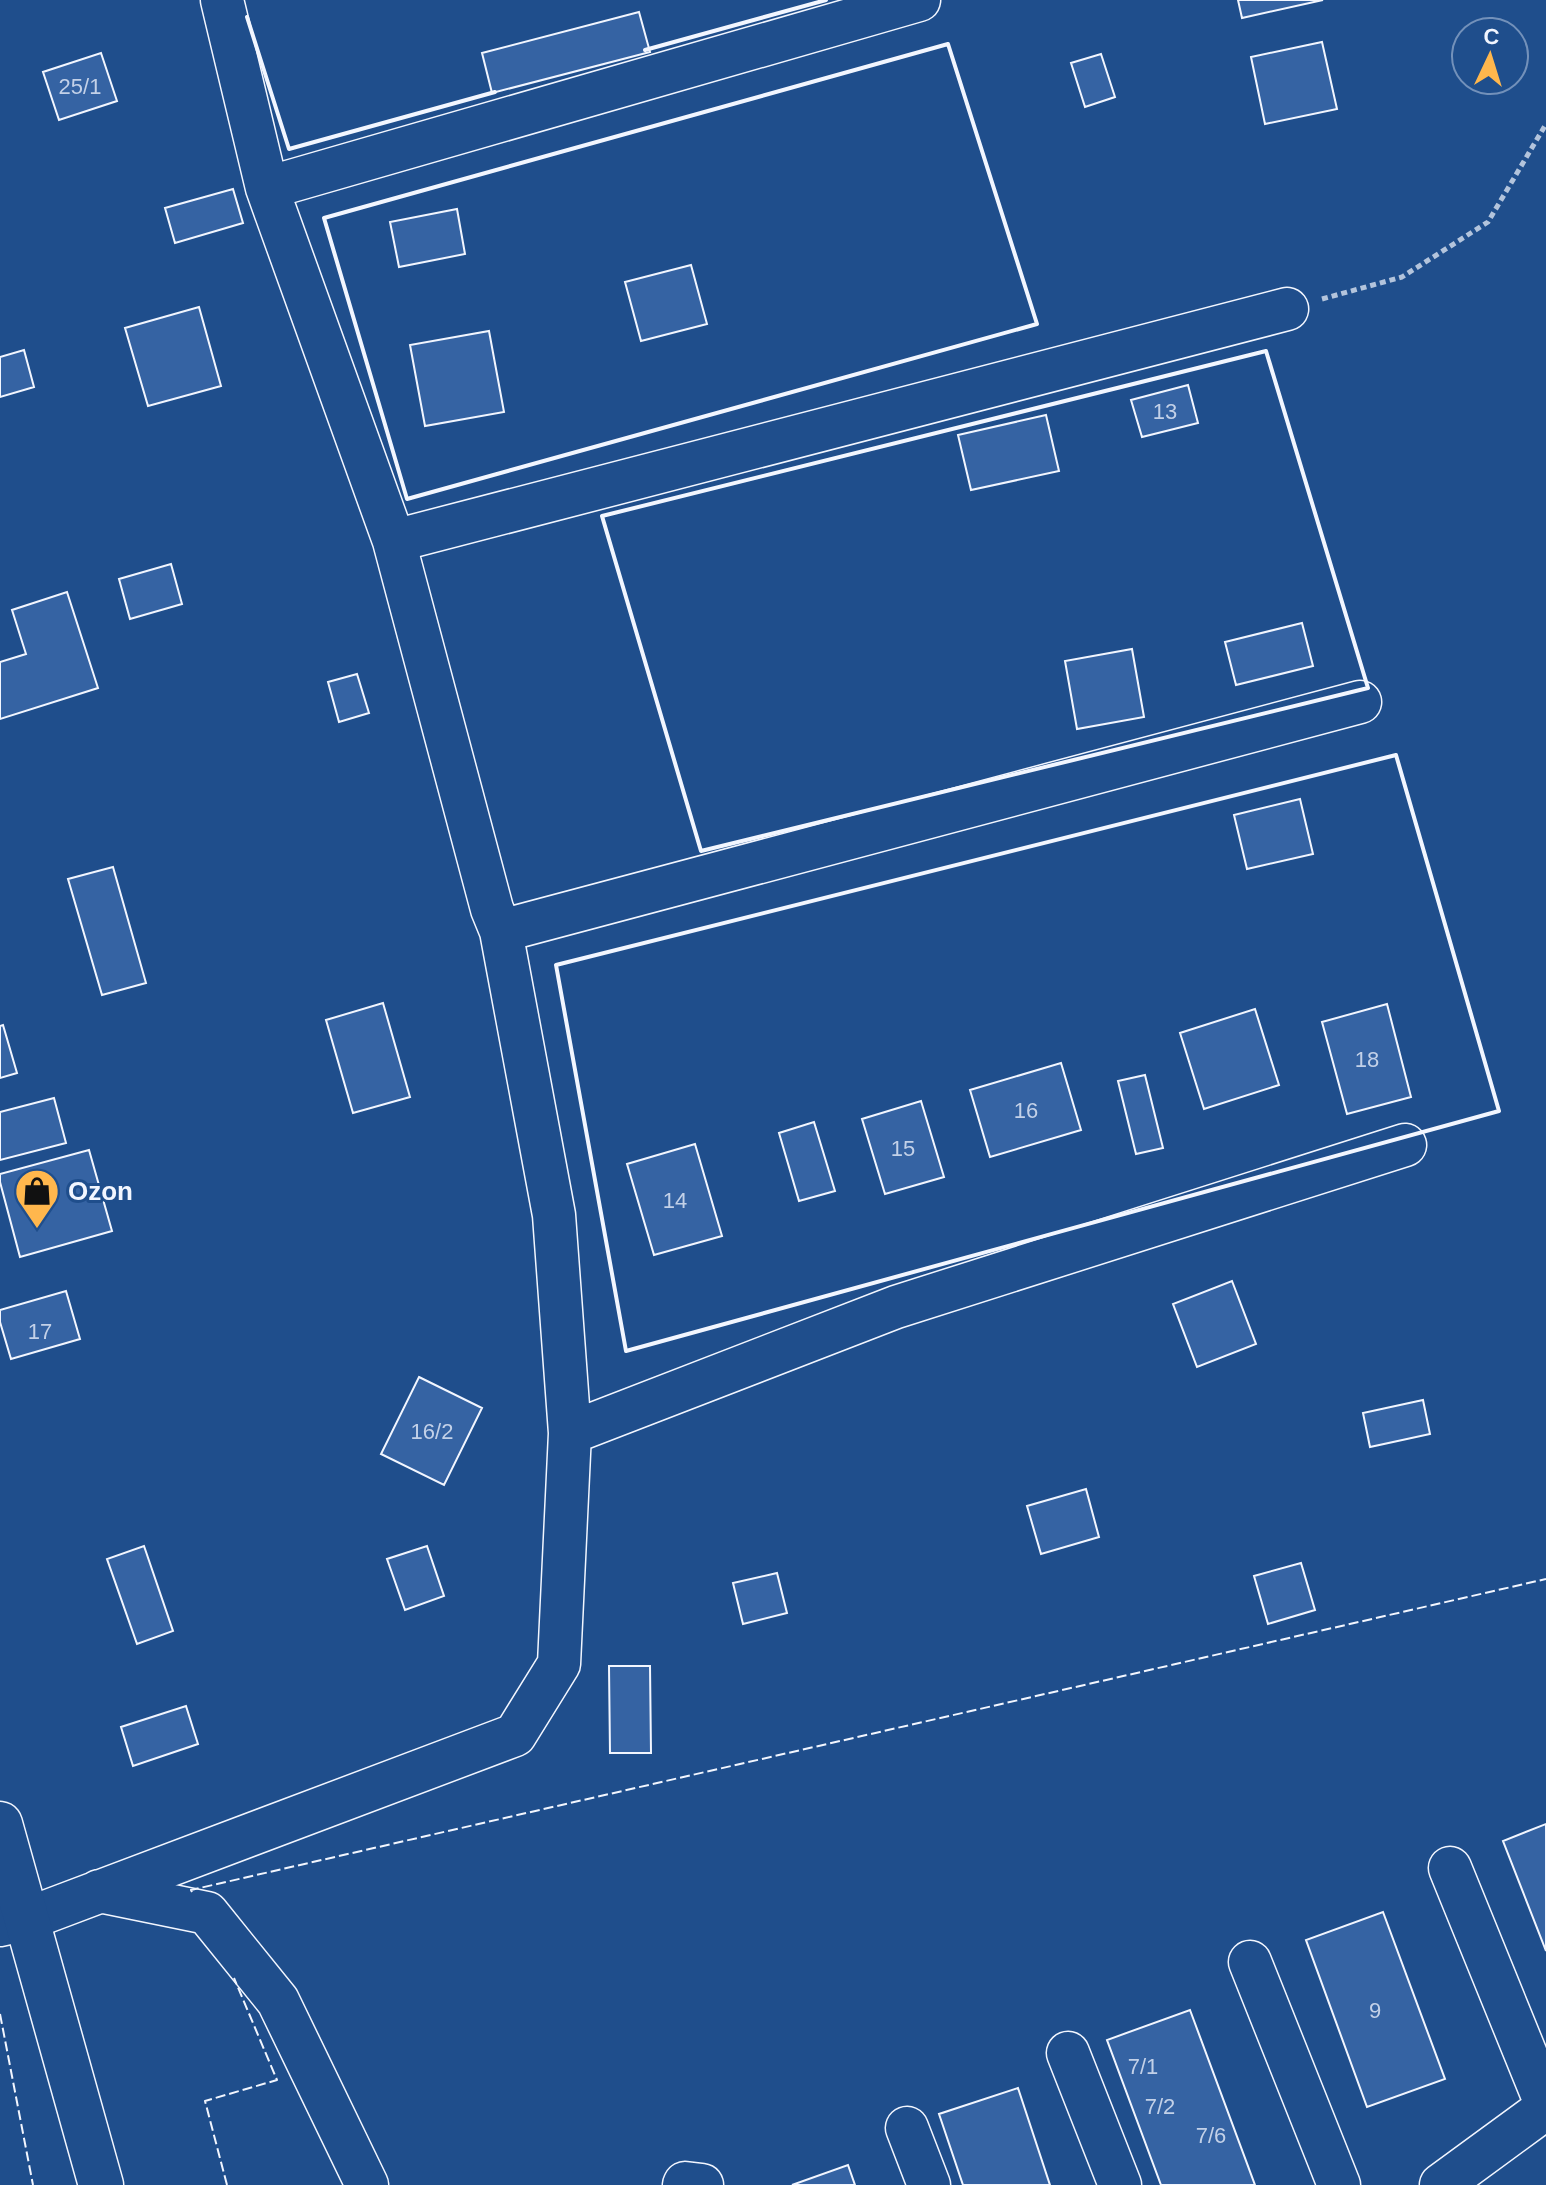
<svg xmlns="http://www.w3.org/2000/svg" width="1546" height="2185" viewBox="0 0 1546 2185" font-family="Arial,sans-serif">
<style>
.building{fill:#3563a3;stroke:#f2f6ff;stroke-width:2}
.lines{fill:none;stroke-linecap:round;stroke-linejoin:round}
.minor-casing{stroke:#f2f6ff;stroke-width:45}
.major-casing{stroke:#f2f6ff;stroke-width:47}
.path{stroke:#b3c4dc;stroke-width:5;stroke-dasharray:6 4;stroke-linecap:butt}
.minor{stroke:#1f4e8c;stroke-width:42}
.major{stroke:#1f4e8c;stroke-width:44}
.fence{stroke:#f2f6ff;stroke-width:2;stroke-dasharray:10 4;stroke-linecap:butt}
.wall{stroke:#f2f6ff;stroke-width:4}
.labels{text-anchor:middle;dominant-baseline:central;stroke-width:6;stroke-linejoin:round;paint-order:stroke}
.number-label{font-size:22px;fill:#c3d1e8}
.poi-label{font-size:26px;font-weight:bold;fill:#f2f6ff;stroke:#1f4e8c;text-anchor:start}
</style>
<rect width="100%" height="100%" fill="#1f4e8c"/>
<path class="building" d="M1238 0H1323L1242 18Z
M639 12 650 52 492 93 482 53Z
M1322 42 1337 109 1265 124 1251 57Z
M101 53 117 101 59 120 43 72Z
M1101 54 1115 97 1085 107 1071 63Z
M233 189 243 223 175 243 165 208Z
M457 209 465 254 399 267 390 222Z
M691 265 707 324 641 341 625 282Z
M199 307 221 386 148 406 125 328Z
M489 331 504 412 425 426 410 345Z
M24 350 34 387 0 397V357Z
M1188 385 1198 423 1142 437 1131 400Z
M1046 415 1059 471 971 490 958 435Z
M171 564 182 604 130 619 119 579Z
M67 592 98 688 0 719V662L26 654 12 610Z
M1302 623 1313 666 1236 685 1225 642Z
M1132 649 1144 717 1077 729 1065 661Z
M357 674 369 713 339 722 328 682Z
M1300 799 1313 854 1247 869 1234 815Z
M113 867 146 983 102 995 68 879Z
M383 1003 410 1097 353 1113 326 1020Z
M1387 1004 1411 1097 1347 1114 1322 1022Z
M1255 1009 1279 1085 1204 1109 1180 1033Z
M3 1025 17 1073 0 1078V1026Z
M1061 1063 1081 1130 990 1157 970 1090Z
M1145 1075 1163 1148 1136 1154 1118 1081Z
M54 1098 66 1143 0 1160V1112Z
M921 1101 944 1177 885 1194 862 1119Z
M814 1122 835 1191 799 1201 779 1133Z
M695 1144 722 1236 654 1255 627 1164Z
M89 1150 112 1231 20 1257 0 1182V1174Z
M1232 1281 1256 1344 1197 1367 1173 1304Z
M66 1291 80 1339 11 1359 0 1322V1310Z
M419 1377 482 1408 444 1485 381 1454Z
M1423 1400 1430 1434 1370 1447 1363 1413Z
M1086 1489 1099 1537 1041 1554 1027 1506Z
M144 1546 173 1631 137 1644 107 1559Z
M427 1546 444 1596 405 1610 387 1559Z
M1301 1563 1315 1610 1268 1624 1254 1576Z
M777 1573 787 1613 743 1624 733 1583Z
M609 1666H650L651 1753H610Z
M186 1706 198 1744 133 1766 121 1727Z
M1546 1824V1951L1503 1841Z
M1383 1912 1445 2079 1367 2107 1306 1940Z
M1190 2010 1255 2185H1161L1107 2040Z
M1018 2088 1050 2185H963L939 2114Z
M848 2165 855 2185H792Z"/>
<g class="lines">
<g class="minor-casing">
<path id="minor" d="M267 188 919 0
M394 541 1287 309
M501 931 1360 702
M570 1433 896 1307 1405 1145
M1450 1868 1546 2104
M99 1891 207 1913 278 2001 367 2185
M0 1925 27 1919 515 1735 559 1664 570 1433 554 1215 501 931 492 909 394 541 267 188 222 0
M1250 1962 1339 2185
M1068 2053 1120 2185
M907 2128 929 2185
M684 2185 685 2183 702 2185
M1441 2185 1546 2108"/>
</g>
<g class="major-casing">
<path id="major" d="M0 1824 101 2185"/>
</g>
<path class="path" d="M1322 299 1402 277 1488 222 1546 124"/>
<use href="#minor" class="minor"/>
<use href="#major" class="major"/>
<path class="fence" d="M192 1892 191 1890 1546 1579
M0 2014 33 2185
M227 2185 205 2101 277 2080 234 1978"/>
<path class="wall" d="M247 17 289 149 495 92
M948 44 1037 324 407 499 324 218Z
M645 50 826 0
M1266 351 1368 688 701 851 602 516Z
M1396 755 1499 1111 626 1351 556 965Z"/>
</g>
<defs>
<g id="shop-pin" transform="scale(2.3)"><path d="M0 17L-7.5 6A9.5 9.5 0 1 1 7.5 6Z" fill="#ffb74d" stroke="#1f4e8c"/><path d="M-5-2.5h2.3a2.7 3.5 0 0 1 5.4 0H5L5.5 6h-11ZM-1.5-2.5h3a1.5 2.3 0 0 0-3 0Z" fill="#111"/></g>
</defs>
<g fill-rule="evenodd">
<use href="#shop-pin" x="37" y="1191"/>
</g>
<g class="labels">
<g class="number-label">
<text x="80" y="86">25/1</text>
<text x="1165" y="411">13</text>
<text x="1367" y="1059">18</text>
<text x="1026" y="1110">16</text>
<text x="903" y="1148">15</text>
<text x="675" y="1200">14</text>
<text x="40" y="1331">17</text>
<text x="432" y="1431">16/2</text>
<text x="1375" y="2010">9</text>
<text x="1143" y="2066">7/1</text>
<text x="1160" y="2106">7/2</text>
<text x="1211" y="2135">7/6</text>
</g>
<g class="poi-label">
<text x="68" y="1191">Ozon</text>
</g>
</g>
<g transform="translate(1490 56) rotate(4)"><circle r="38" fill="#1f4e8c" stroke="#7391ba" stroke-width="2"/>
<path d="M0-6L14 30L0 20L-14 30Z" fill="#ffb74d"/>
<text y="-12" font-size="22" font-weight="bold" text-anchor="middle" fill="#f2f6ff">С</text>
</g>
</svg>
